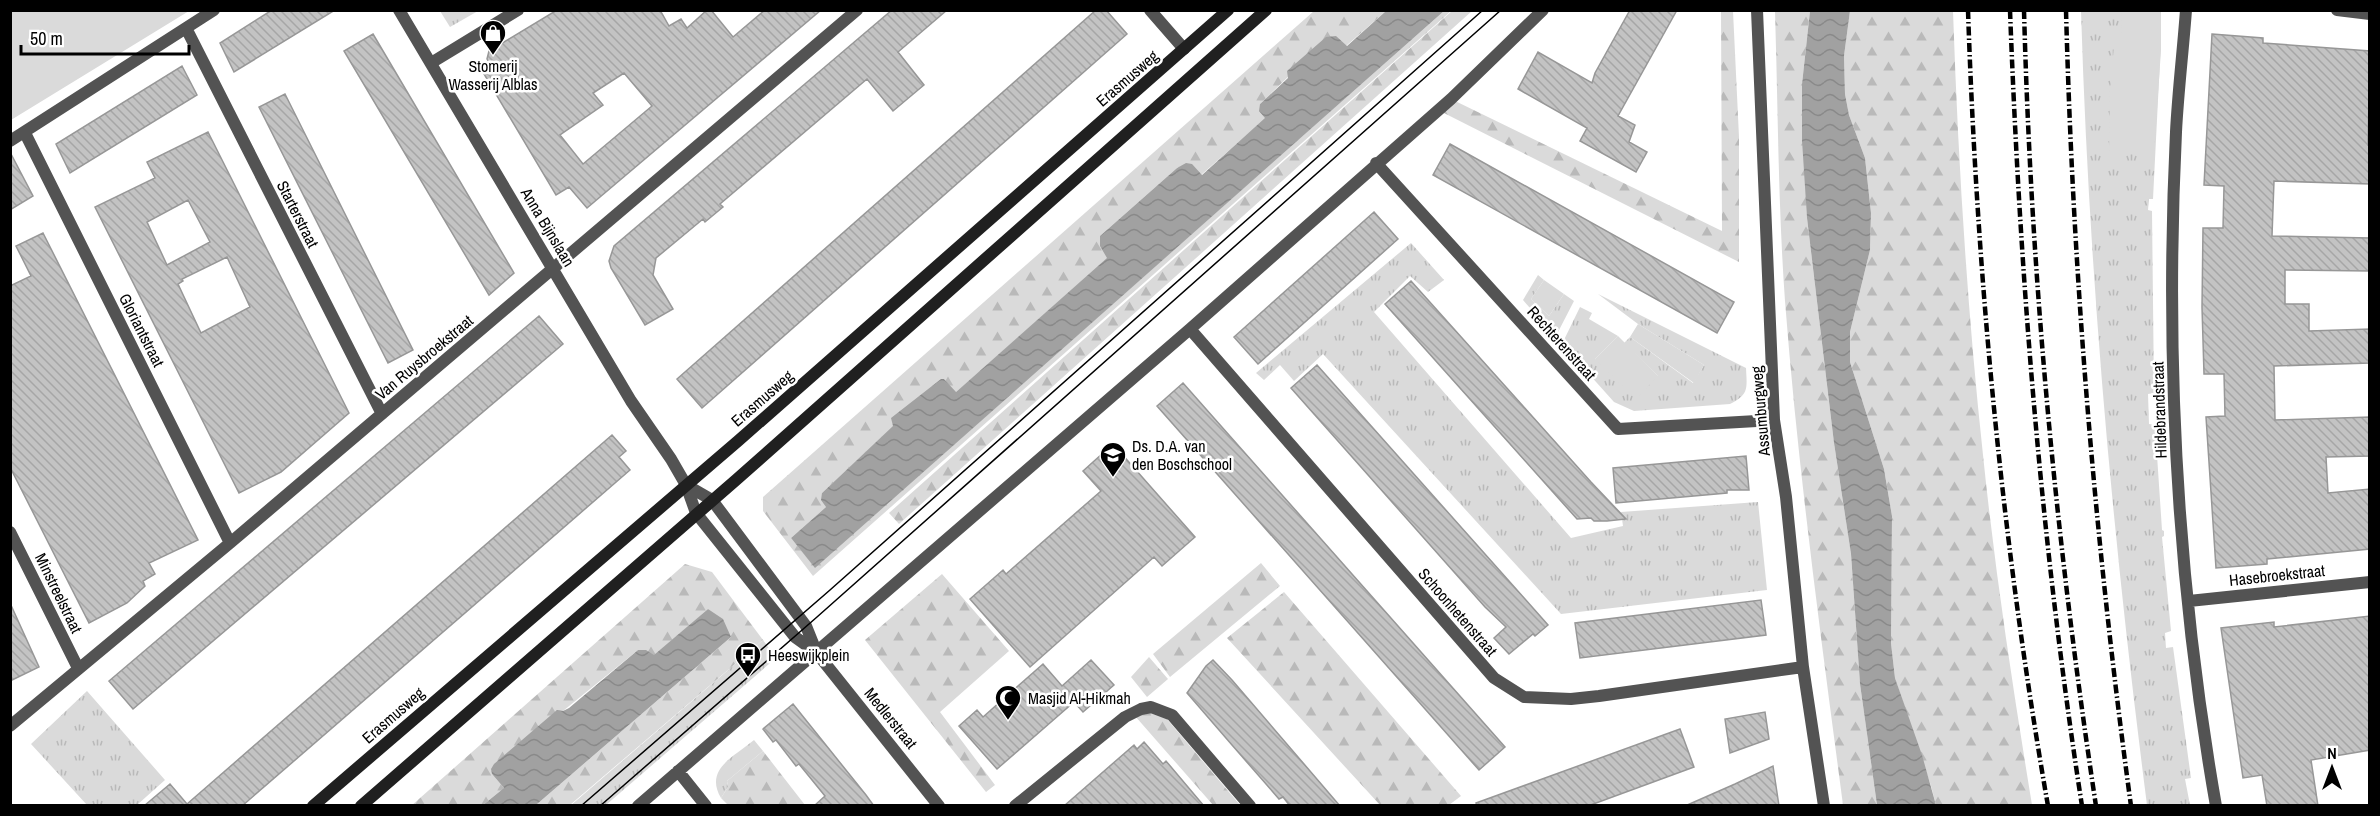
<svg xmlns="http://www.w3.org/2000/svg" width="2380" height="816" viewBox="0 0 2380 816" font-family="'Archivo Narrow',sans-serif">
<style>
.grass{fill:url(#grass-tufts)}
.forest{fill:url(#forest-firs)}
.green{fill:#dadada}
.water{fill:url(#water-waves)}
.building{fill:url(#building-back-hatch);stroke:#979797;stroke-width:1.5;fill-rule:evenodd}
.lines{fill:none;stroke-linecap:round;stroke-linejoin:round}
.minor{stroke:#535353;stroke-width:12}
.secondary{stroke:#202020;stroke-width:12}
.tram{stroke:#000;stroke-width:1.5}
.rail{stroke:#000;stroke-width:4.5;stroke-dasharray:9 3 1.5 3;stroke-linecap:butt}
.labels{text-anchor:middle;dominant-baseline:central;stroke-width:5;stroke-linejoin:round;paint-order:stroke}
.poi-label{font-size:16px;fill:#000;stroke:#fff;text-anchor:start}
.street-label{font-size:16px;fill:#000;stroke:#fff}
</style>
<defs>
<pattern id="grass-tufts" width="24" height="20" patternUnits="userSpaceOnUse" patternTransform="scale(1.5)"><rect width="24" height="20" fill="#dadada"/><path d="M3 7l-1-3M5 7V3M7 7l1-3M15 17l-1-3M17 17v-4M19 17l1-3" fill="none" stroke="#b9b9b9"/></pattern>
<pattern id="forest-firs" width="22" height="20" patternUnits="userSpaceOnUse" patternTransform="scale(1.5)"><rect width="22" height="20" fill="#dadada"/><path d="M5 1l3.5 6h-7zM16 11l3.5 6h-7z" fill="#b9b9b9"/></pattern>
<pattern id="water-waves" width="16" height="10" patternUnits="userSpaceOnUse" patternTransform="scale(1.5)"><rect width="16" height="10" fill="#a1a1a1"/><path d="M0 5q4-4 8 0t8 0" fill="none" stroke="#898989"/></pattern>
<pattern id="building-back-hatch" width="6" height="6" patternUnits="userSpaceOnUse" patternTransform="scale(1.5)"><rect width="6" height="6" fill="#c3c3c3"/><path d="M-1 5l2 2M0 0l6 6M5-1l2 2" fill="none" stroke="#a6a6a6"/></pattern>
</defs>
<rect width="100%" height="100%" fill="#fff"/>
<path class="grass" d="M440 11H478L450 27Z
M2081 11H2161V40L2153 199H2149L2148 210 2152 211 2154 393 2148 394 2149 424 2155 425 2162 530 2164 531V536L2162 537 2171 631 2165 633 2166 648 2173 647 2191 778 2185 779 2190 805H2147C2113 541 2089 277 2081 11Z
M1411 243 1444 280 1428 292 1410 276 1374 312 1571 538 1623 526 1621 512 1758 502 1767 590 1561 614 1323 354 1294 381 1280 365 1264 380 1256 373Z
M1538 275 1544 280 1531 299 1549 316 1564 294 1574 301 1557 334H1553L1523 300Z
M1598 294 1746 368C1747 389 1749 394 1730 404L1634 411 1614 402 1562 344 1580 307 1592 313 1589 319 1618 336 1595 359 1658 376 1624 343 1630 337 1693 383 1704 365 1638 324Z
M763 640 776 658 606 805 570 806Z
M87 691 165 780 137 805H87L31 744Z
M754 740 763 751 727 781 728 787 721 798C704 769 734 757 754 740Z"/>
<path class="forest" d="M1453 10 1472 11 899 524 889 513Z
M1314 11H1386L1346 46 1288 77 1260 104 1266 118 1201 175 1186 164 1177 168 1100 236V245L1108 258 955 393 944 379 822 493 826 507 791 538 815 567 1444 11H1451L813 576 763 511V497Z
M1721 11H1733L1739 137V262L1438 110 1451 99 1722 231Z
M1775 11H1810L1802 84 1807 218 1834 443 1851 554 1860 684 1877 805H1843C1821 638 1798 470 1785 301 1778 204 1778 107 1775 11Z
M1850 11H1953C1958 159 1967 307 1983 455 1995 572 2013 689 2032 805H1936L1931 786 1895 678 1891 643 1892 516 1884 469 1850 362V332L1870 250 1871 213 1865 158 1849 115 1845 94 1844 56Z
M1261 563 1280 586 1170 677 1153 654Z
M685 564 712 572 763 640 570 805H536L731 637 708 609 654 656 638 650 563 711 492 774 504 788 483 805 411 806Z
M942 574 1009 651 940 712 995 785 986 792 865 640Z
M1284 592 1461 796 1449 805H1380L1227 638Z
M1149 657 1168 679 1147 697 1131 677Z
M1155 705 1240 805H1213L1135 716Z
M763 751 805 805H728L721 798 728 787 727 781Z"/>
<path class="green" d="M11 10H189V11L11 120Z
M2122 11H2161V50L2154 154 2109 152 2110 90 2115 35H2121Z
M1544 280 1564 294 1549 316 1531 299Z
M1638 324 1704 365 1694 383 1630 337Z
M1618 336 1658 376 1636 399 1595 359Z"/>
<path class="water" d="M1386 11H1444L815 568 791 538 826 507 821 500 822 493 893 426 891 418 941 379H944L956 392 1107 258 1100 246V236L1177 168 1186 163 1192 164 1202 175 1265 118 1259 111 1260 104 1288 78 1287 71 1326 37 1336 36 1347 46Z
M1810 11H1850L1844 56 1845 94 1849 115 1865 158 1871 213 1870 250 1850 332V362L1884 469 1892 516 1891 643 1895 678 1922 755 1936 805H1877L1860 684 1851 554 1834 443 1807 218 1802 140V84Z
M708 609 723 619 731 637 536 805H483L504 788 492 774 491 769 494 764 557 710 563 711 569 708 638 650H646L654 655Z"/>
<path class="building" d="M272 10H335L234 72 220 43Z
M557 10H660L669 26 681 19 687 28 707 10H711L733 37 765 10H821L587 208 569 187 556 195 484 74 492 68 487 59 489 51ZM624 73 652 106 583 164 560 135 603 105 593 93Z
M892 10H947L898 52 924 85 893 111 867 79 720 204 723 207 705 222 703 219 656 258 653 275 673 309 645 325 611 268 609 261 614 246Z
M1096 10H1106L1127 34 702 408 677 379Z
M1630 10H1677L1618 116 1635 125 1629 142 1647 152 1636 172 1580 141 1587 128 1518 89 1538 52 1592 83 1595 73Z
M373 34 514 273 489 295 344 51Z
M2212 34 2263 38V43L2370 51 2368 145H2370V184L2274 181 2272 236 2370 238V271L2285 270V304H2309V331L2370 329V363L2274 366 2275 420 2370 417V456L2326 457 2328 493 2370 489V549L2267 559V564L2216 568 2206 417 2225 416 2224 374H2204L2202 307 2203 228H2223L2224 186 2204 185Z
M182 66 197 95 70 173 56 144Z
M285 94 413 350 388 363 259 107Z
M208 132 349 413 281 472 239 493 95 207 155 178 147 162ZM188 200 210 242 167 265 147 222ZM227 257 250 307 201 333 178 284 183 281 182 279Z
M1450 144 1734 302 1717 333 1433 175Z
M10 152 33 196 10 210Z
M1374 212 1398 239 1258 364 1234 337Z
M43 233 198 540 149 563 155 574 143 581 145 586 127 603 89 623 10 467V286L31 276 16 246Z
M1411 281 1591 482 1626 519 1607 521H1594L1591 518 1577 519 1385 304Z
M539 316 563 344 133 709 109 681Z
M1317 365 1548 625 1535 636 1533 634 1509 654 1494 638 1506 627 1485 607 1291 388Z
M1183 383 1505 747 1479 770 1157 406Z
M612 435 626 451 619 457 630 470 242 806H144L170 784 187 804Z
M1113 444 1195 537 1162 566 1154 557 1030 667 970 599 1003 570 1006 574 1101 491 1083 471Z
M1746 456 1749 490H1727V493L1616 503 1613 468Z
M1761 600 1766 635 1580 658 1575 623Z
M10 603 39 667 10 681Z
M2370 616V750L2311 760 2318 806H2267L2262 775 2243 778 2221 628 2274 622V627Z
M1091 660 1114 685 1083 712 1074 702 997 769 959 726 977 710 983 717 1043 664 1062 686Z
M1213 660 1232 680 1340 806H1290L1283 797 1279 799 1232 745 1187 693 1206 666Z
M793 704 866 795 874 806H814L825 796 799 764 796 766 776 740 773 742 763 729Z
M1765 712 1769 739 1730 753 1725 719Z
M1680 729 1694 767 1588 806H1477L1476 803Z
M1144 742 1163 764 1166 761 1204 806H1064L1134 745 1137 749Z
M1773 766 1779 806H1685L1735 784Z"/>
<g class="lines">
<path class="minor" d="M399 10 631 401 671 459 686 485 696 513 795 637 816 652 939 806
M1150 10 1184 49
M1757 10 1774 420 1786 497 1803 667 1824 806
M2186 10C2183 51 2178 92 2176 132 2165 357 2177 584 2216 806
M2337 10 2370 14
M186 28 382 414
M431 63 518 10
M25 133 230 543
M10 141 214 10
M1376 163 1618 429 1774 420
M1190 329 1494 678 1524 697 1571 699 1599 696 1803 667
M686 485 712 500 806 626 816 651
M10 532 78 668
M2189 601 2370 582
M10 726 230 543 857 10
M678 771 706 806
M638 806 1190 329 1451 99 1543 10
M1015 806 1125 717 1141 709 1151 707 1172 715 1250 806"/>
<path class="secondary" d="M313 806 738 441 1228 10
M361 806 736 480 1266 10"/>
<path class="tram" d="M581 806 830 590 1483 10
M600 806 817 617 1501 10"/>
<path class="rail" d="M1968 10C1977 277 2002 543 2048 806
M2010 10C2020 277 2041 542 2082 806
M2024 10C2031 277 2056 542 2096 806
M2066 10C2073 276 2095 542 2131 806"/>
</g>
<defs>
<g id="shop-pin" transform="scale(1.35)"><path d="M0 17L-7.5 6A9.5 9.5 0 1 1 7.5 6Z" fill="#000" stroke="#fff"/><path d="M-5-2.5h2.3a2.7 3.5 0 0 1 5.4 0H5L5.5 6h-11ZM-1.5-2.5h3a1.5 2.3 0 0 0-3 0Z" fill="#fff"/></g>
<g id="school-pin" transform="scale(1.35)"><path d="M0 17L-7.5 6A9.5 9.5 0 1 1 7.5 6Z" fill="#000" stroke="#fff"/><path d="M0-5L7-2L0 1L-7-2ZM-4 1L0 2.5L4 1V4Q0 6-4 4Z" fill="#fff"/></g>
<g id="bus-pin" transform="scale(1.35)"><path d="M0 17L-7.5 6A9.5 9.5 0 1 1 7.5 6Z" fill="#000" stroke="#fff"/><path d="M-5-6H5V4H4V6H2V4H-2V6H-4V4H-5ZM-3.5-4V0h7V-4ZM-3.5 1.2v1.5H-2V1.2ZM2 1.2v1.5H3.5V1.2Z" fill="#fff"/></g>
<g id="mosque-pin" transform="scale(1.35)"><path d="M0 17L-7.5 6A9.5 9.5 0 1 1 7.5 6Z" fill="#000" stroke="#fff"/><path d="M3.5-4.9A6 6 0 1 0 3.5 4.9A5 5 0 1 1 3.5-4.9Z" fill="#fff"/></g>
</defs>
<g fill-rule="evenodd">
<use href="#shop-pin" x="493" y="33"/>
<use href="#school-pin" x="1113" y="455"/>
<use href="#bus-pin" x="748" y="655"/>
<use href="#mosque-pin" x="1008" y="698"/>
</g>
<g class="labels">
<g class="poi-label">
<text x="493" y="66" text-anchor="middle">Stomerij<tspan x="493" dy="18">Wasserij Alblas</tspan></text>
<text x="1132" y="446">Ds. D.A. van<tspan x="1132" dy="18">den Boschschool</tspan></text>
<text x="768" y="655">Heeswijkplein</text>
<text x="1028" y="698">Masjid Al-Hikmah</text>
</g>
<g class="street-label">
<text transform="translate(1127 78) rotate(-41)">Erasmusweg</text>
<text transform="translate(298 214) rotate(63)">Starterstraat</text>
<text transform="translate(548 227) rotate(59)">Anna Bijnslaan</text>
<text transform="translate(142 330) rotate(63)">Gloriantstraat</text>
<text transform="translate(1562 343) rotate(48)">Rechterenstraat</text>
<text transform="translate(424 357) rotate(-40)">Van Ruysbroekstraat</text>
<text transform="translate(762 398) rotate(-41)">Erasmusweg</text>
<text transform="translate(2159 410) rotate(-92)">Hildebrandstraat</text>
<text transform="translate(1760 411) rotate(-95)">Assumburgweg</text>
<text transform="translate(2277 575) rotate(-6)">Hasebroekstraat</text>
<text transform="translate(59 593) rotate(64)">Minstreelstraat</text>
<text transform="translate(1458 612) rotate(49)">Schoonhetenstraat</text>
<text transform="translate(393 715) rotate(-41)">Erasmusweg</text>
<text transform="translate(891 718) rotate(51)">Medlerstraat</text>
</g>
</g>
<rect width="2380" height="816" fill="none" stroke="#000000" stroke-width="24"/>
<g transform="translate(2332 768)" stroke="#ffffff" stroke-width="4.5" paint-order="stroke">
<path d="M0-4.5L10 22L0 15L-10 22Z" fill="#000000"/>
<text y="-9" font-size="16" font-weight="bold" text-anchor="middle" fill="#000000">N</text>
</g>
<path d="M21 45v9h168v-9" fill="none" stroke="#000000" stroke-width="3"/>
<text x="30" y="45" font-size="18" fill="#000000" stroke="#ffffff" stroke-width="4.5" paint-order="stroke">50 m</text>
</svg>
